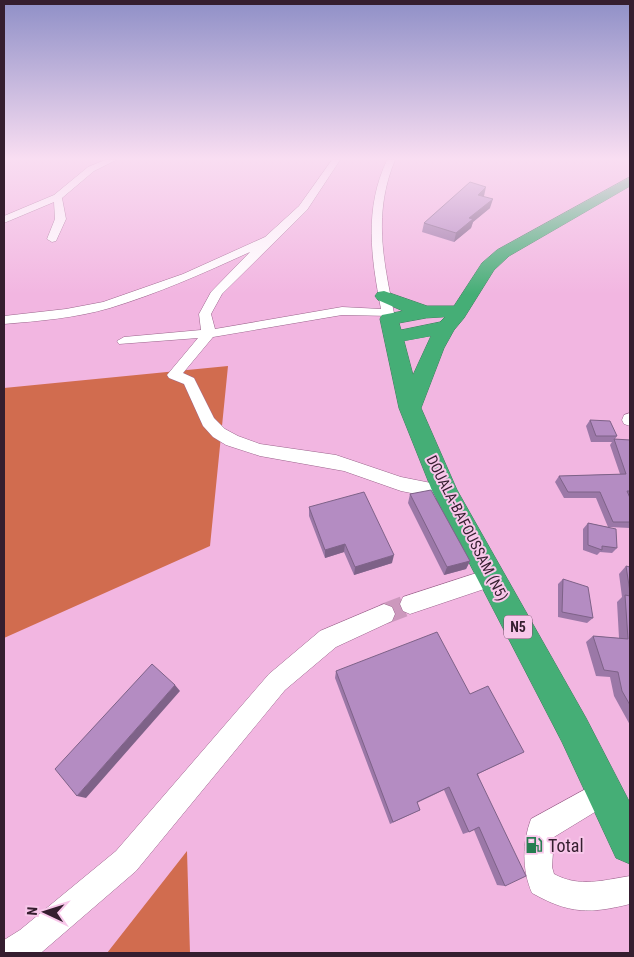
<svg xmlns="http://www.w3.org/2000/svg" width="634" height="957" viewBox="0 0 634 957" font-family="'Roboto Condensed',sans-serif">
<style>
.forest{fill:#d16c4f}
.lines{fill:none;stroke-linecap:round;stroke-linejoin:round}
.minor-tunnel{stroke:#cc98bd;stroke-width:21;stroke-dasharray:21 11;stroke-linecap:butt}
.minor-casing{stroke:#9b648c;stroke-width:1}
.highway-casing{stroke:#3f7c5d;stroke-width:1}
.minor{fill:#fff;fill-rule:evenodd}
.highway{fill:#45ae76;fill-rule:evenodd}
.wall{fill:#9b78a7}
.shaded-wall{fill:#7e6288}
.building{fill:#b48cc2;stroke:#7e6288}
.labels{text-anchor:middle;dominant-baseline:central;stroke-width:4;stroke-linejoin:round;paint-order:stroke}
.shield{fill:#f8c7ea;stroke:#705167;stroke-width:1}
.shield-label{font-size:14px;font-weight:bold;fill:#351e2f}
.street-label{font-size:15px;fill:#351e2f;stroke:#f8c7ea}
.near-poi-label{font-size:18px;fill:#351e2f;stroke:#f8c7ea;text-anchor:start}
</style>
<rect width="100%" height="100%" fill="#f2b6e1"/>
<path class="forest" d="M228 366 210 546 4 638V388Z
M187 851 190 953H107Z"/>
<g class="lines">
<path class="minor-tunnel" d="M384 614 410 604"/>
<g class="minor-casing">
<path id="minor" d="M105 160H116L94 171 62 198 66 219 56 241 52 242 47 239 55 219 54 202 4 223V216L54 195 88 167Z
M332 160H340L307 210 222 294 211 314 215 329 342 307 381 309C371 257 364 209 387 160H395C373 213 383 259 394 313L393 316 342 315 213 337 183 373 194 378 214 418 225 429 238 436 260 444 336 455 401 477 446 486 452 488 455 493 452 498 446 500 401 491 344 471 260 456 226 445 213 437 203 426 184 384 169 378 167 375 198 338 119 344 117 341 124 337 201 330 199 314 211 292 250 252C204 273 159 293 110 308 76 318 39 321 4 324V316L66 309 103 302 183 274 265 237 299 206Z
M630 413V426L624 424 622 420 624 415Z
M492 568 499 570 502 577 499 584 410 614 403 611 400 604 403 597Z
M384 604 392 607 395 614 392 621 336 647 285 690 136 871 42 952 4 953V940L20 930 116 851 269 674 320 631Z
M604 779 613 783 617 792 613 801 554 837 552 867 554 874C580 888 603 880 630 876V904C590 914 569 914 532 893 522 870 522 843 531 819Z"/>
</g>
<g class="highway-casing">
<path id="highway" d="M630 177V186L509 256 494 270 464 318 454 330 444 348 421 408 457 490 586 718 630 803V864L616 858 562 742 433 493 399 408 380 319 382 315 403 311 378 300 375 296 378 292 384 291 427 306H454L482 263 497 250ZM445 317 440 322 401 330 399 323 426 318ZM431 336 413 375 404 341Z"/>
</g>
<use href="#minor" class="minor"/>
<use href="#highway" class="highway"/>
</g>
<path class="wall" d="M484 196 483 197 490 208 473 222 471 228 454 242 422 232 424 223Z
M590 420 617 436 615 439 630 440V528L609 527 617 548 612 553 600 552 597 555 583 550V529L588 523 608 527 596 498H564L555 482 559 476 620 474 610 445 612 442H591L586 426Z
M410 494 470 561 466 569 444 575 408 503Z
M309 507 392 563 354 575 344 552 325 558 309 516Z
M626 566 630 567V725L614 696 610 677 596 676 586 642 593 636 619 638 617 602 622 597 619 574Z
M563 579 593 618 587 623 558 617V584Z
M336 671 470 694 516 756 478 774 505 886 497 885 474 830 469 832 463 834 444 790 417 803 420 810 390 824 335 678Z"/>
<path class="shaded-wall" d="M486 187 484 196 476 204 478 195Z
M493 199 490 208 473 222 471 228 454 242 456 233 469 218Z
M345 544 344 552 325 558V550Z
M394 555 392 563 354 575 355 567Z
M470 561 466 569 444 575 447 567Z
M175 685 180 691 86 798 77 796Z"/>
<path class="building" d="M470 182 486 187 478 195 493 199 469 218 473 219 456 233 424 223Z
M590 420 610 421 617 436H596Z
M614 439 630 440V491H627L630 498V522H613L600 492H568L559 476 626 474Z
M431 490 470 561 447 567 410 494Z
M364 492 394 555 355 567 345 544 325 550 309 507Z
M588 523 616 529 617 548 602 546V550L588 545Z
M626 566 630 567V592Z
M563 579 588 587 593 618 562 612Z
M625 595 630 596V705L622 691 618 672 604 670 593 636 628 639Z
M437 632 470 694 488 686 524 752 477 774 526 876 505 886 479 827 469 832 449 787 417 802 420 810 393 822 336 671Z
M152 664 175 685 77 796 55 769Z"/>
<linearGradient id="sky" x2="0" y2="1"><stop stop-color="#8f8fc7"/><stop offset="0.54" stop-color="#f9def2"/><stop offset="1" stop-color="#f9def2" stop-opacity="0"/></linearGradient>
<rect width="634" height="294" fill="url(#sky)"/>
<defs>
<g id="fuel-bare" transform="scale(1.35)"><path d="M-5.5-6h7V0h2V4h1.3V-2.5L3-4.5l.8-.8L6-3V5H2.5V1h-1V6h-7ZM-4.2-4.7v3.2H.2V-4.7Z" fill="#267d51" stroke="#f8c7ea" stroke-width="2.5" paint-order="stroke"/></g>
</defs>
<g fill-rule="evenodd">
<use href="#fuel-bare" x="534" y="845"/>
</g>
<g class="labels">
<rect class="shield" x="504" y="615.5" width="28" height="23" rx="4"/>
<g class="shield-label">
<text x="518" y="627">N5</text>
</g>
<g class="street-label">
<text transform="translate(467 528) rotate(63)">DOUALA-BAFOUSSAM (N5)</text>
</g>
<g class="near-poi-label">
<text x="548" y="845">Total</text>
</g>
</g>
<rect width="634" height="957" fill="none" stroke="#351e2f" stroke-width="10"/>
<g transform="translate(45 912) rotate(274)" stroke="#f8c7ea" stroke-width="4" paint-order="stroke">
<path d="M0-4L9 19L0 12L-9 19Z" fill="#351e2f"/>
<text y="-8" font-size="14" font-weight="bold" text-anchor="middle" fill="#351e2f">N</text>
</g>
</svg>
